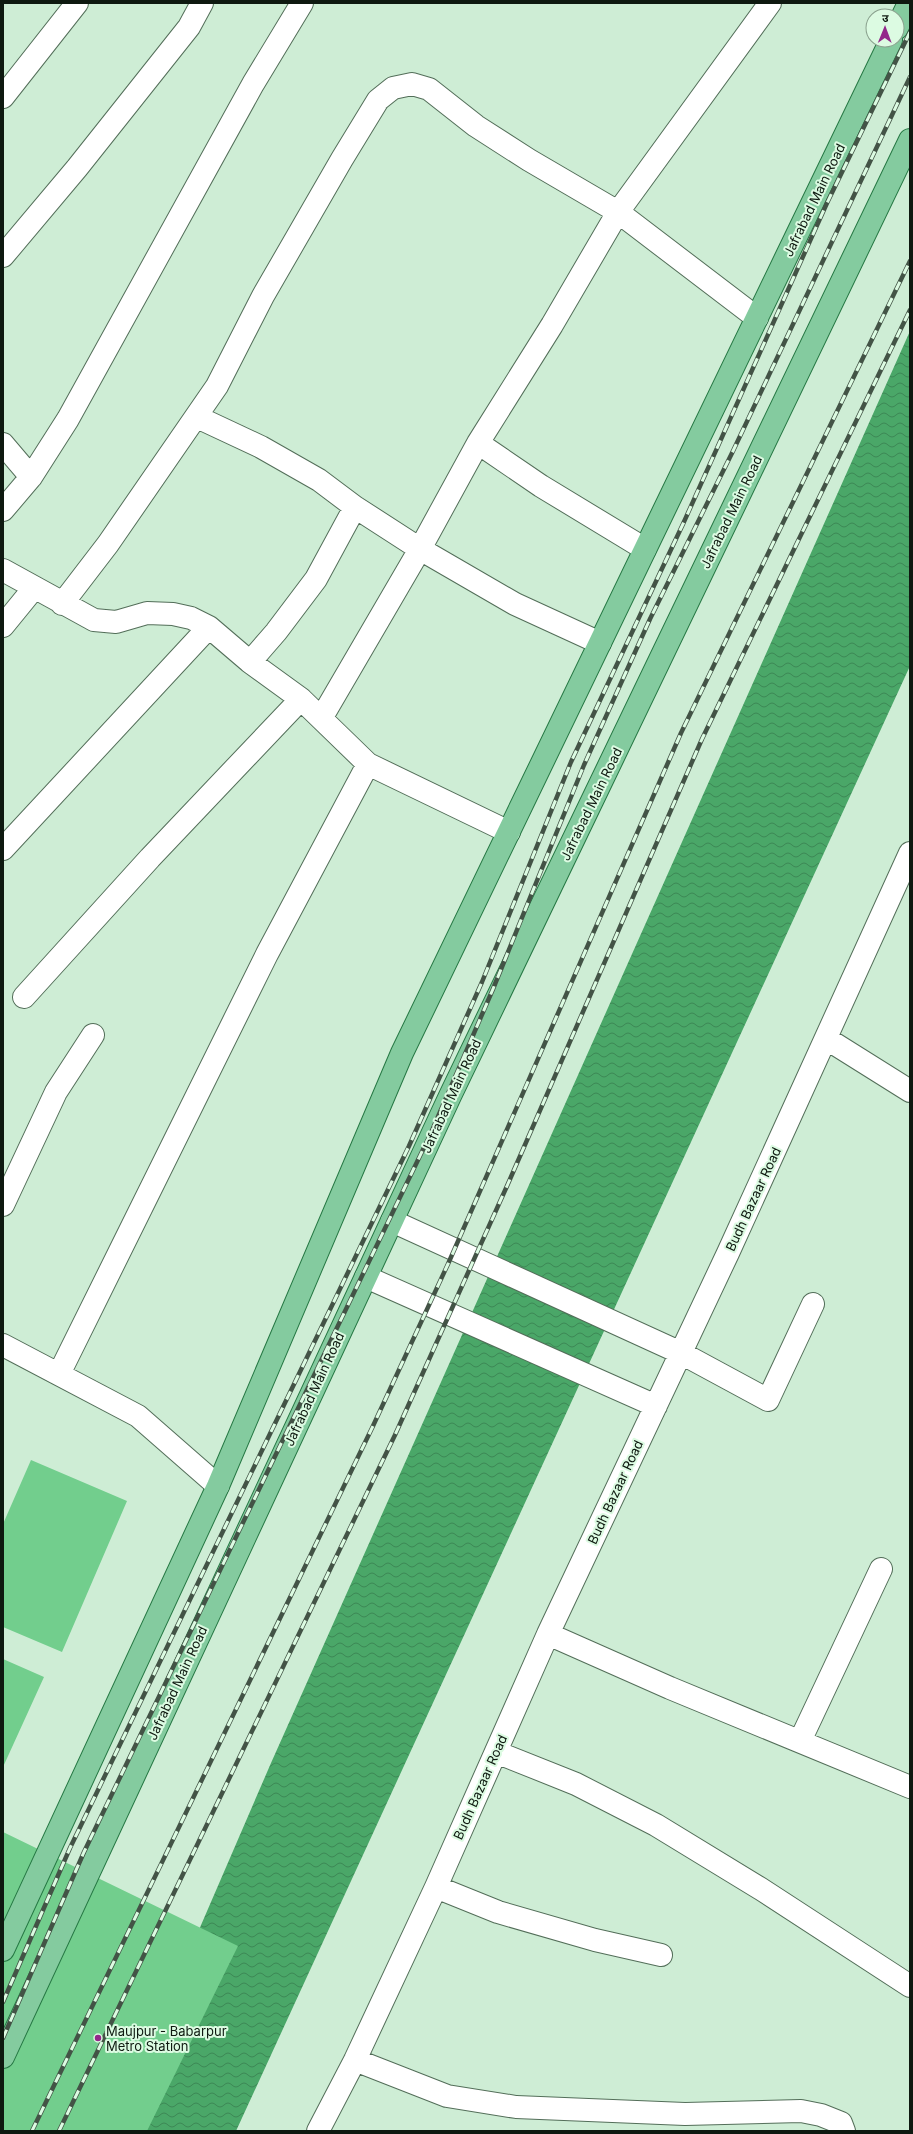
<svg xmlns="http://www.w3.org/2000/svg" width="913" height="2134" viewBox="0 0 913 2134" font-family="Inter,'Noto Sans Devanagari',sans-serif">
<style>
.water{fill:url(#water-waves)}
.building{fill:#72ce8d}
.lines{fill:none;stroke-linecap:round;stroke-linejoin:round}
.minor-casing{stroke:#536e59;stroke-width:24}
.major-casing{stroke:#257743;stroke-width:24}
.minor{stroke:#fff;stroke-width:22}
.major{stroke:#84cb9f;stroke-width:22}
.rail-casing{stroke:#435346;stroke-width:4.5}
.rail{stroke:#dcfbe2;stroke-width:3;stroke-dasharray:9;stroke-linecap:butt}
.poi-dot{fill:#93278a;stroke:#dcfbe2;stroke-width:1.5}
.labels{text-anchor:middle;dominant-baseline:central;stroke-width:4;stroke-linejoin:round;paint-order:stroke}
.street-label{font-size:13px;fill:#0e1910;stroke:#dcfbe2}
.poi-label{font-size:13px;fill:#0e1910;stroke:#dcfbe2;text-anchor:start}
</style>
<defs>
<pattern id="water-waves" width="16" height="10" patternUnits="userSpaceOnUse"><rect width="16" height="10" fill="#4aa768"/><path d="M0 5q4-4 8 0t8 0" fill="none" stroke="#3c8754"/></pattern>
</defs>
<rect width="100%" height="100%" fill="#ceedd5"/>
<path class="water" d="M910 331V666L236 2131H103L195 1939 271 1763Z"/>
<path class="building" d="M31 1460 127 1501 62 1652 3 1627V1524Z
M3 1659 44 1677 3 1767Z
M3 1832 238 1946 147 2131H3Z"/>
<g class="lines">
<g class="minor-casing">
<path id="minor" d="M3 97 77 3
M3 256 77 168 189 27 202 3
M197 417 261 447 319 480 355 507 420 549 515 604 600 643
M478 443 541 486 645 549
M3 444 31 477
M3 510 31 477 68 419 253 84 302 3
M3 570 94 620 116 622 147 613 173 614 191 618 209 627 250 662 276 632 316 579 355 507
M62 604 108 544 217 386 263 296 342 159 378 100 393 88 412 84 429 89 476 126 529 160 618 212 757 318
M3 626 34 588
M250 662 301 699 368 764 509 832
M322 717 420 549 478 443 552 325 618 212 770 3
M3 849 209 627
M24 997 150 858 301 699
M827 1039 910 1091
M3 1205 56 1092 93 1035
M392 1221 681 1353 768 1400 813 1304
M366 1277 656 1406
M3 1345 138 1416 218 1486
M59 1374 267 954 368 764
M548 1634 670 1688 910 1787
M800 1741 881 1569
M496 1752 576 1784 656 1825 761 1889 910 1986
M436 1887 498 1912 595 1940 661 1955
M355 2060 447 2096 516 2107 685 2114 801 2111 821 2115 841 2123 844 2131
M318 2131 355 2060 436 1887 548 1634 728 1253 910 853"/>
</g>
<g class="major-casing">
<path id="major" d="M897 28 909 3
M3 1950 218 1486 402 1053 891 40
M3 2057 450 1096 910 140"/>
</g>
<use href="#minor" class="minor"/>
<use href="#major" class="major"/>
<g class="rail-casing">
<path id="rail" d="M3 2002 70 1848 409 1146 482 982 571 762 683 524 827 203 910 32
M3 2038 84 1852 431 1133 493 989 584 765 650 619 733 451 910 77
M32 2131 373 1426 448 1264 681 733 910 261
M59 2131 395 1435 507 1186 702 739 910 310"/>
</g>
<use href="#rail" class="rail"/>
</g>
<circle class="poi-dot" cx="98" cy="2038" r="4"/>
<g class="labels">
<g class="street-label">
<text transform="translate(814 200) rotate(-64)">Jafrabad Main Road</text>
<text transform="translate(731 512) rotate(-64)">Jafrabad Main Road</text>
<text transform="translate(591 804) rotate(-64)">Jafrabad Main Road</text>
<text transform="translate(451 1096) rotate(-65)">Jafrabad Main Road</text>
<text transform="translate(753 1199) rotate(-65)">Budh Bazaar Road</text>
<text transform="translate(314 1389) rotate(-65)">Jafrabad Main Road</text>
<text transform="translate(615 1492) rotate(-65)">Budh Bazaar Road</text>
<text transform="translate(177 1683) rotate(-65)">Jafrabad Main Road</text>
<text transform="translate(480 1787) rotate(-66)">Budh Bazaar Road</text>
</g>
<g class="poi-label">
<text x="106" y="2031">Maujpur - Babarpur<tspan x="106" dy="15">Metro Station</tspan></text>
</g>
</g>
<rect width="913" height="2134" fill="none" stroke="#0e1910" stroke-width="8"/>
<g transform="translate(885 28) rotate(1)"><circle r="19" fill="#dcfbe2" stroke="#8aa18e"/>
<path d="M0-3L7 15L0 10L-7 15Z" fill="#93278a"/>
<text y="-6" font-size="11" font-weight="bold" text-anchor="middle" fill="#0e1910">उ</text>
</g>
</svg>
